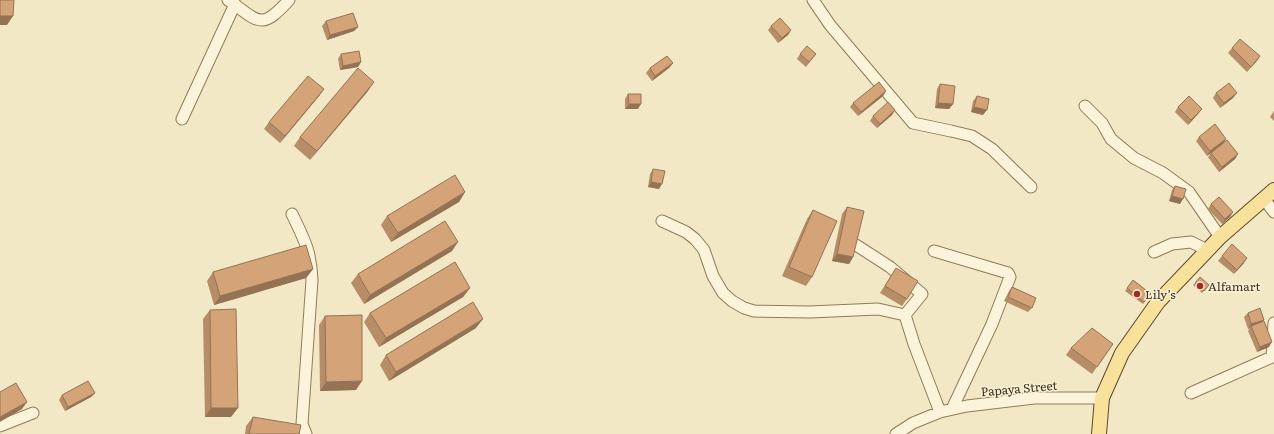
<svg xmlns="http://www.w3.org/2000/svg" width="1274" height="434" viewBox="0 0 1274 434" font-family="Literata,serif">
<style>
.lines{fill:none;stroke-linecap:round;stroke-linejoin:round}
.minor-casing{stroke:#907a59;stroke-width:13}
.major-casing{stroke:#5e472d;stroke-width:16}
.minor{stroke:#fcf4da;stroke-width:11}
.major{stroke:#f8e19b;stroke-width:14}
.wall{fill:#b68d67}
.shaded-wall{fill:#947354}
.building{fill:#d4a478;stroke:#947354}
.poi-dot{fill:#a52a23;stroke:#f9f1d6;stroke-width:1.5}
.labels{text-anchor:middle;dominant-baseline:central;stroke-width:3;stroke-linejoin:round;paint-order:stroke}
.poi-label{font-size:12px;fill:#3f301e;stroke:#f9f1d6;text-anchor:start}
.street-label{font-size:12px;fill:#3f301e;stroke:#f9f1d6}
</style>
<rect width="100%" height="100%" fill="#f3e8c5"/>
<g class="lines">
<g class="minor-casing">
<path id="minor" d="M228 0C259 21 260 32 289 0
M813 0 830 25 913 123 951 131 972 136 992 149 1031 187
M1085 106 1102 123 1111 139 1134 158 1163 173 1189 192 1220 237
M182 119 235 4
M1264 199 1274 212
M292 214C304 239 311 251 312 280L302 424 306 434
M662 221 686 232 695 239 704 250 713 276 723 293 732 301 744 308 754 311 810 312 878 309 905 315
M856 245 890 267 922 294 905 315
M934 251 1008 273 1010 277 992 324 952 409
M1154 252 1172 244 1191 242 1207 250
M905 315 914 344 940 412
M1191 393 1272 357 1274 323
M0 426 33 413
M896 434 913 423 940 412 967 406 1034 398H1102"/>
</g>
<g class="major-casing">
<path id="major" d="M1099 434 1102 398 1122 353 1158 302 1220 237 1274 190"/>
</g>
<use href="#minor" class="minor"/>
<use href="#major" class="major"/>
</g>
<path class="wall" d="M326 21 358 27 354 31 327 40 322 26Z
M771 26 791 30 788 35 778 43 768 30Z
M1232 48 1260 56 1247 72 1228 53Z
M341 54 361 62 358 67 340 70 338 59Z
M800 54H816L806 67 797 59Z
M673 63 669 68 652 81 646 73 650 68Z
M940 84 953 104 949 109 935 108 937 89Z
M324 89 319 96 280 143 264 129 269 122Z
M368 91 310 160 294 146 300 137Z
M886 91 883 96 858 116 850 107 853 103Z
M1216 93 1233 98 1220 108 1213 98Z
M628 94 638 109H625V99Z
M977 96 983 115 971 112 973 101Z
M1178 107 1202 109 1198 114 1188 125 1175 112Z
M895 110 892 115 877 128 870 121 873 116Z
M1274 111V121L1270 117Z
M1199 137 1226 139 1223 144 1207 156 1196 141Z
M1211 153 1238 154 1235 159 1219 172 1208 157Z
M653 169 659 189 648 187 650 174Z
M1175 186 1180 204 1169 201 1172 190Z
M465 192 459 202 391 242 381 225 387 216Z
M1211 204 1233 212 1230 217 1222 224 1208 209Z
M847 207 853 257 849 264 832 261 842 214Z
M813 210 812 277 806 286 782 276 807 219Z
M452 251 364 304 351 283 358 274Z
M1222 256 1244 263 1234 274 1218 261Z
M896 268 907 299 902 306 880 293Z
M313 269 306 278 214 305 207 281 213 272Z
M1133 280 1151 294 1143 304 1125 291Z
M1195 283 1207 287 1202 293 1193 285Z
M1012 287 1032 308 1028 312 1004 301 1009 291Z
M470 288 463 297 379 347 364 322 370 313Z
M210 310 231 417H205L203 319Z
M1248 313 1264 320 1262 322 1269 347 1257 352 1248 331 1250 328 1248 329 1244 317Z
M325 316 356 390 320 391 319 325Z
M476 328 389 381 380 365 386 355Z
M1113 344 1092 374 1066 355 1071 348Z
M95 393 91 397 65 411 59 400 62 395Z
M253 417 299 434H245L246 426Z"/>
<path class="shaded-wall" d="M0 16H13L7 25H0Z
M358 27 354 31 327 40 330 35Z
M791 30 788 35 778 43 782 38Z
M1260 56 1257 61 1247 72 1251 67Z
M361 62 358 67 340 70 343 66Z
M673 63 669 68 652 81 655 76Z
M374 82 368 91 310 160 317 151Z
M324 89 319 96 280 143 285 136Z
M886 91 883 96 858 116 861 112Z
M1237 93 1233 98 1220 108 1224 103Z
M938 103 953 104 949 109 935 108Z
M629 104H641L638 109H625Z
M974 107 987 110 983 115 971 112Z
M1202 109 1198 114 1188 125 1191 120Z
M895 110 892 115 877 128 880 124Z
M1226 139 1223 144 1207 156 1210 151Z
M1238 154 1235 159 1219 172 1222 167Z
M651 182 662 184 659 189 648 187Z
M465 192 459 202 391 242 398 233Z
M1172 196 1183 199 1180 204 1169 201Z
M1233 212 1230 217 1222 224 1225 219Z
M458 242 452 251 364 304 370 295Z
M837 254 853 257 849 264 832 261Z
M1247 258 1244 263 1234 274 1237 270Z
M313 269 306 278 214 305 220 296Z
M470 288 463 297 379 347 386 338Z
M483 319 476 328 389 381 396 372Z
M1264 320 1260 324 1251 326 1250 328 1248 329 1251 324Z
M1272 342 1269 347 1257 352 1260 347Z
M362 381 356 390 320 391 326 382Z
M95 393 91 397 65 411 68 407Z
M27 402 22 409 0 422V417Z
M211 408H238L231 417H205Z"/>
<path class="building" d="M0 0H14L13 16H0Z
M353 13 358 27 330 35 326 21Z
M780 18 791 30 782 38 771 26Z
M1240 39 1260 56 1251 67 1232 48Z
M807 46 816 54 809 62 800 54Z
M359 51 361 62 343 66 341 54Z
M667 56 673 63 655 76 650 68Z
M358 68 374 82 317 151 300 137Z
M308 76 324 89 285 136 269 122Z
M879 82 886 91 861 112 853 103Z
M1229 83 1237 93 1224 103 1216 93Z
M940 84 955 86 953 104 938 103Z
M628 94H641V104H629Z
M977 96 989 99 987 110 974 107Z
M1189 96 1202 109 1191 120 1178 107Z
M888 102 895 110 880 124 873 116Z
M1215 124 1226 139 1210 151 1199 137Z
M1227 140 1238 154 1222 167 1211 153Z
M653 169 665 171 662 184 651 182Z
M455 175 465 192 398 233 387 216Z
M1175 186 1186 189 1183 199 1172 196Z
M1219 197 1233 212 1225 219 1211 204Z
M847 207 864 211 853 257 837 254Z
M813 210 837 221 812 277 789 267Z
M445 221 458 242 370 295 358 274Z
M1232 244 1247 258 1237 270 1222 256Z
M306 245 313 269 220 296 213 272Z
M455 262 470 288 386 338 370 313Z
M896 268 918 281 907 299 885 286Z
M1200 277 1209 285 1204 291 1195 283Z
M1133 280 1151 294 1144 302 1127 288Z
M1012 287 1036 298 1032 308 1008 297Z
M473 302 483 319 396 372 386 355Z
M1260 308 1264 320 1251 324 1248 313Z
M236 309 238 408H211L210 310Z
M362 315V381L326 382 325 316Z
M1264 321 1272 342 1260 347 1251 326Z
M1092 328 1113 344 1097 367 1071 348Z
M88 381 95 393 68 407 62 395Z
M16 383 27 402 0 417V392Z
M253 417 301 425 299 434H249Z"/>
<g class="poi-dot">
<circle cx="1200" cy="286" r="4"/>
<circle cx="1137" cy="294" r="4"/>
</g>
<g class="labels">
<g class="poi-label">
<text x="1208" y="286">Alfamart</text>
<text x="1145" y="294">Lily’s</text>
</g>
<g class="street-label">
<text transform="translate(1019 388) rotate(-5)">Papaya Street</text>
</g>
</g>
</svg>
